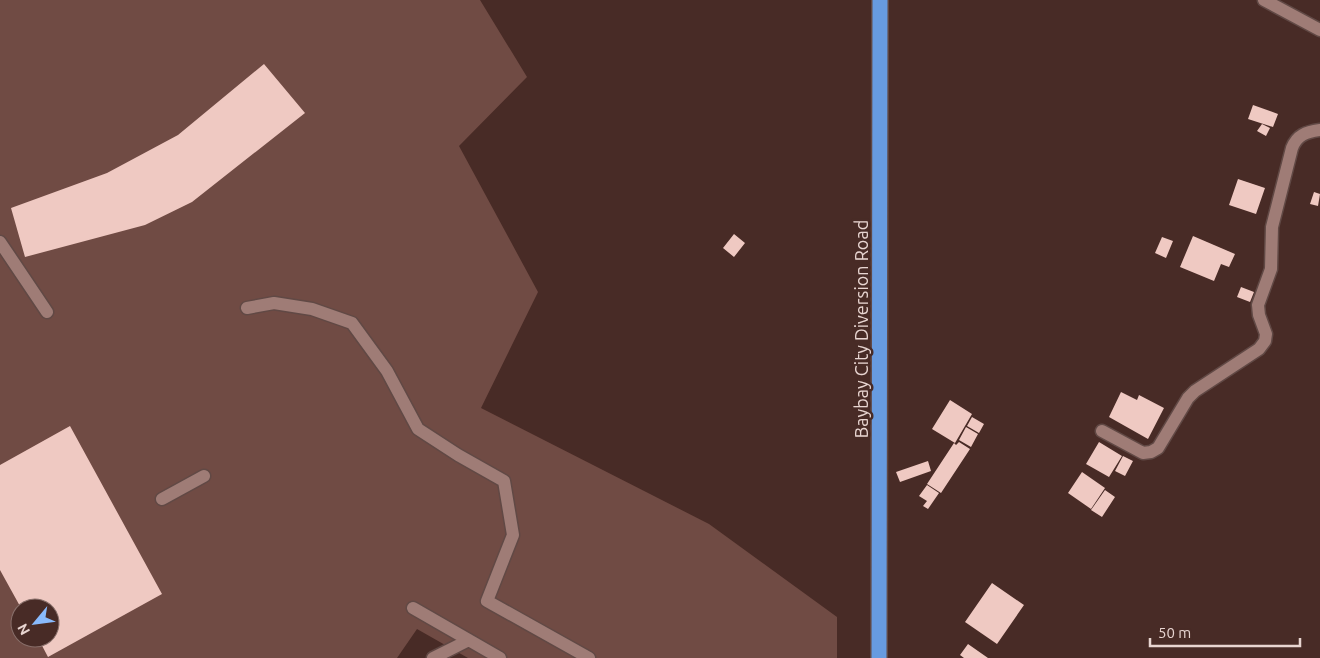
<svg xmlns="http://www.w3.org/2000/svg" width="1320" height="658" viewBox="0 0 1320 658" font-family="Ubuntu,sans-serif">
<style>
.green{fill:#704b44;fill-rule:evenodd}
.building{fill:#efc9c2}
.lines{fill:none;stroke-linecap:round;stroke-linejoin:round}
.minor-casing{stroke:#614945;stroke-width:15}
.highway-casing{stroke:#614945;stroke-width:18}
.minor{stroke:#9f7c76;stroke-width:12}
.highway{stroke:#679be0;stroke-width:15}
.labels{text-anchor:middle;dominant-baseline:central;stroke-width:5;stroke-linejoin:round;paint-order:stroke}
.street-label{font-size:18px;fill:#e8d5d1;stroke:#482b26}
</style>
<rect width="100%" height="100%" fill="#482b26"/>
<path class="green" d="M0 0H480L527 77 459 146 538 292 481 408 709 524 837 617V658H468L417 629 397 658H0ZM20 608H50V638H20Z"/>
<path class="building" d="M264 64 305 113 192 202 145 225 25 257 11 208 107 173 178 135Z
M1253 105 1278 114 1273 127 1248 119Z
M1262 124 1270 128 1266 136 1257 131Z
M1238 179 1265 188 1256 214 1229 205Z
M1314 192 1320 194 1318 206 1310 204Z
M734 234 745 243 734 257 723 248Z
M1193 236 1235 254 1229 267 1221 264 1214 281 1180 267Z
M1162 237 1173 241 1166 258 1155 253Z
M1241 287 1254 292 1250 302 1237 297Z
M1121 392 1137 400 1139 395 1164 408 1148 439 1109 417Z
M950 400 972 414 955 443 932 429Z
M972 417 984 424 979 433 967 426Z
M70 426 162 594 48 657 38 638H50V608H21L0 570V465Z
M966 427 978 434 971 447 959 440Z
M959 442 970 449 941 493 927 484 954 443 956 445Z
M1099 442 1122 456 1109 477 1086 464Z
M1123 456 1133 461 1125 476 1115 471Z
M928 461 931 471 900 482 896 472Z
M1082 472 1105 488 1091 509 1068 493Z
M927 485 939 493 928 509 923 506 927 501 919 496Z
M1105 490 1115 497 1102 517 1091 510Z
M992 583 1024 605 997 644 965 622Z
M968 644 988 658H964L960 655Z"/>
<g class="lines">
<g class="minor-casing">
<path id="minor" d="M1264 0 1320 30
M0 242 47 312
M247 308 274 303 312 309 352 323 387 371 418 429 458 455 504 481 513 535 487 601 589 658
M1102 431 1143 453 1151 452 1158 448 1188 398 1195 391 1259 349 1265 341 1266 334 1259 315 1258 305 1271 269 1272 227 1292 148C1297 135 1306 132 1320 130
M162 499 204 476
M413 608 500 658
M433 658 469 640"/>
</g>
<g class="highway-casing">
<path id="highway" d="M879 658 880 0"/>
</g>
<use href="#minor" class="minor"/>
<use href="#highway" class="highway"/>
</g>
<g class="labels">
<g class="street-label">
<text transform="translate(861 329) rotate(-90)">Baybay City Diversion Road</text>
</g>
</g>
<g transform="translate(35 623) rotate(241)"><circle r="24" fill="#482b26" stroke="#886f6a"/>
<path d="M0-4L9 19L0 12L-9 19Z" fill="#89bafc"/>
<text y="-8" font-size="14" font-weight="bold" text-anchor="middle" fill="#e8d5d1">N</text>
</g>
<path d="M1150 638v8h150v-8" fill="none" stroke="#e8d5d1" stroke-width="2.5"/>
<text x="1158" y="638" font-size="15" fill="#e8d5d1" stroke="#482b26" stroke-width="4" paint-order="stroke">50 m</text>
</svg>
